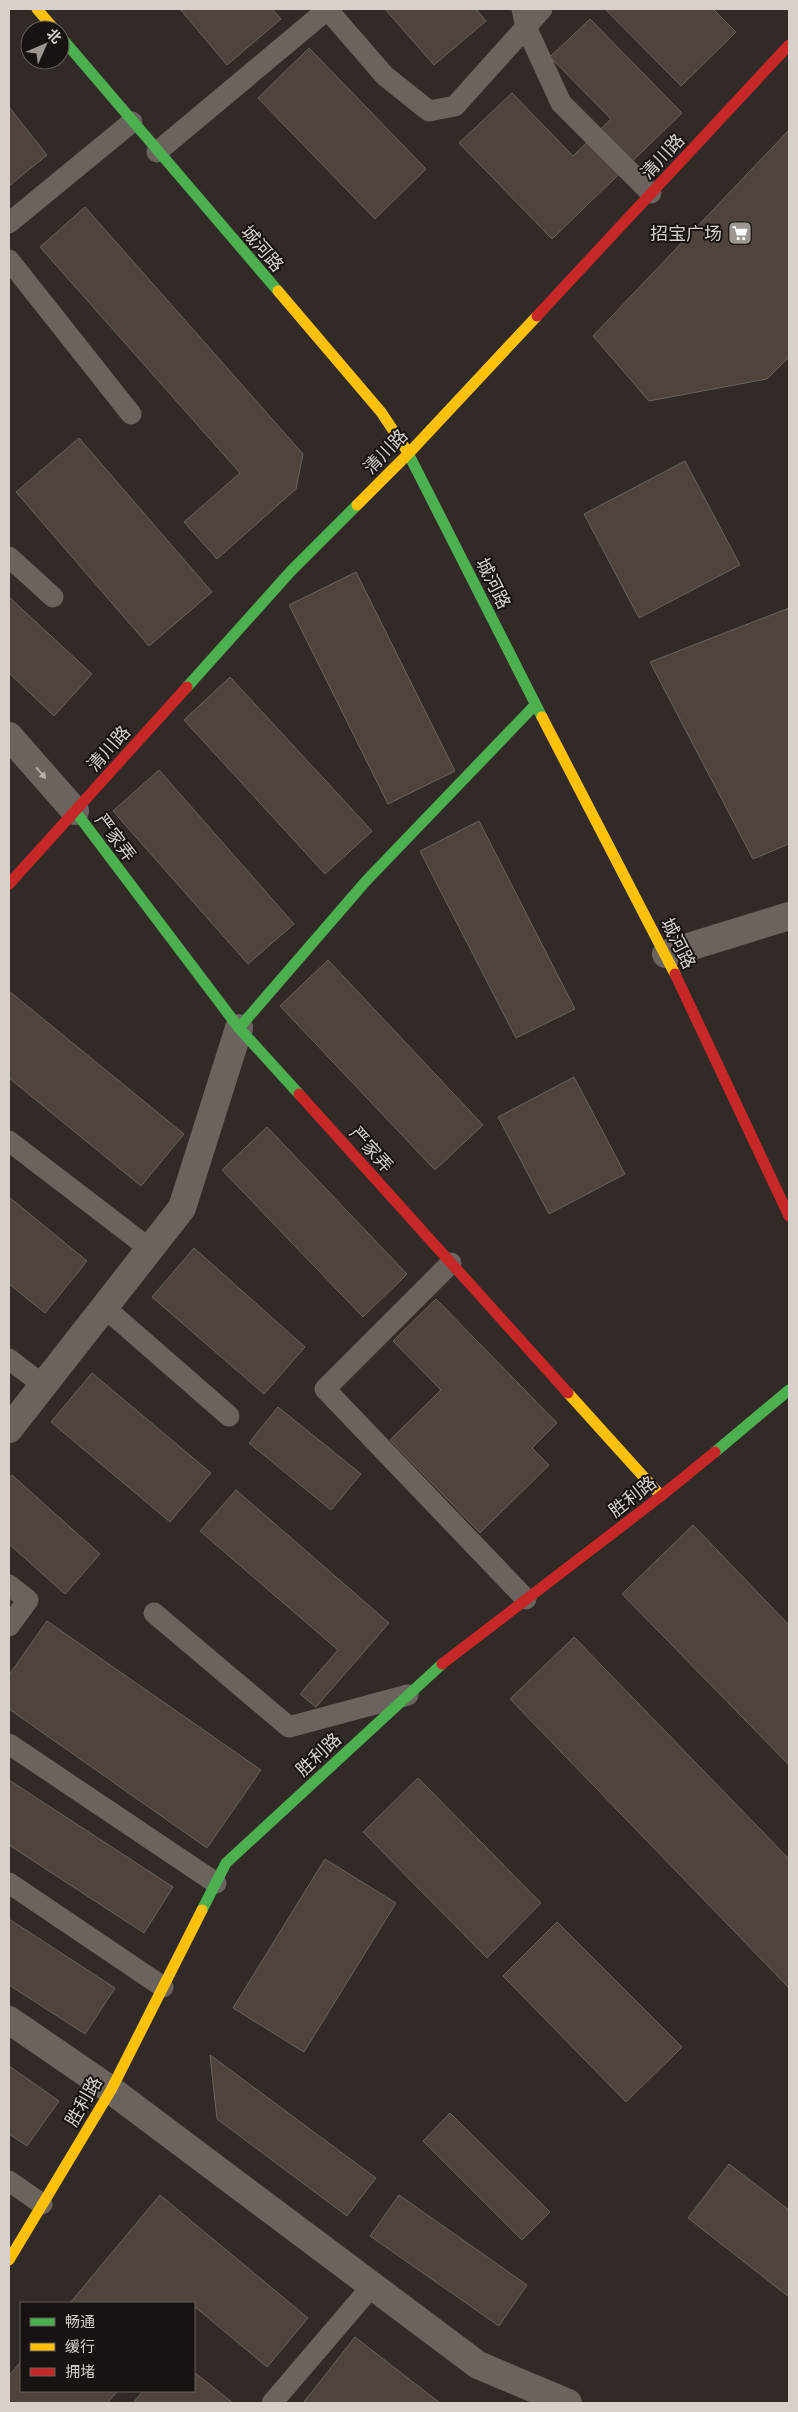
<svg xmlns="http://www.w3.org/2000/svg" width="798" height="2412" viewBox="0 0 798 2412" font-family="Ubuntu,'Noto Sans SC',sans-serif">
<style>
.building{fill:#4f443d;stroke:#69635f}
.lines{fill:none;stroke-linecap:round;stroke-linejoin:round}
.lane{stroke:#6a635e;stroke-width:21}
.street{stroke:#6a635e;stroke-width:28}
.fast{stroke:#4caf50;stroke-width:11}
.slow{stroke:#ffc107;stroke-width:11}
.jam{stroke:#c62828;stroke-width:11}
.oneway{fill:#b6afaa}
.labels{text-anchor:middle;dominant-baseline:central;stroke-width:4;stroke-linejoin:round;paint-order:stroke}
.street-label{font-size:18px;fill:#d7d0cb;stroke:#181310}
.poi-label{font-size:18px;fill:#d7d0cb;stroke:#181310;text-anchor:end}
</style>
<rect width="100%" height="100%" fill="#312a26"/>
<path class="building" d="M180 9H272L281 19 227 65Z
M385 9H476L486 21 434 65Z
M605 9H713L736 32 681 86Z
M590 19 682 113 552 239 459 143 512 93 573 156 611 119 550 57Z
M309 48 426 169 375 219 258 98Z
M9 107 47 155 9 186Z
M789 130V357L767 379 649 401 593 336Z
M85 207 303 454 296 489 217 559 184 522 240 473 40 247Z
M79 438 212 592 149 646 16 492Z
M685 461 740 565 639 618 584 514Z
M356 572 455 771 388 804 289 605Z
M9 597 92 674 54 716 9 673Z
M789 608V844L753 859 650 662Z
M230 677 372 831 325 874 184 720Z
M159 770 294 924 248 964 113 811Z
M479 821 575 1009 516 1038 420 851Z
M328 960 483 1125 435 1170 280 1006Z
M9 991 184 1134 141 1186 9 1078Z
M574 1077 625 1174 549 1214 498 1117Z
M267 1127 407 1274 363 1317 222 1170Z
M9 1197 87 1261 45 1313 9 1284Z
M194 1248 305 1347 264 1394 152 1297Z
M436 1299 557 1423 532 1448 549 1465 480 1533 390 1440 441 1390 393 1341Z
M92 1373 211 1473 170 1522 51 1422Z
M278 1407 361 1474 331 1510 249 1443Z
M12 1475 100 1554 65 1594 9 1544V1479Z
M236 1490 389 1623 316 1707 300 1694 338 1650 200 1531Z
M693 1525 789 1625V1765L622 1594Z
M47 1621 261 1770 207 1848 9 1709V1675Z
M574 1637 789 1859V1988L510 1699Z
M418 1778 541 1903 487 1958 363 1832Z
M9 1780 173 1887 144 1933 9 1845Z
M325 1859 396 1903 304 2052 233 2008Z
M9 1919 115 1988 85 2034 9 1985Z
M557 1922 682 2047 626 2102 503 1976Z
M210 2055 376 2178 347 2216 217 2119Z
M9 2066 59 2101 27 2146 9 2134Z
M450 2113 550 2212 522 2240 423 2141Z
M729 2164 789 2210V2297L688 2218Z
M160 2195 308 2318 267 2367 194 2306V2303H70Z
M399 2195 527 2285 499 2326 370 2236Z
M355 2337 440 2403H305L304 2402Z
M21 2361V2391H118L107 2403H9V2376Z
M194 2372 233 2403H133L143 2391H194Z"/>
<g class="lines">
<path class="lane" d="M327 9 385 76 429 111 455 106 542 9
M522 9 526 27 561 103 651 193
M157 152 328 9
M9 223 132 122
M9 260 131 414
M9 557 53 597
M9 1141 150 1249
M451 1263 325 1389 526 1599
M104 1307 229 1416
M9 1359 43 1385
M9 1585 28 1600 9 1626
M154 1613 289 1727 408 1695
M9 1744 216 1883
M9 1883 163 1987
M9 2181 42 2204
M272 2403 372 2286"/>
<path class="street" d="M9 736 75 811
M666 954 789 916
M9 1429 182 1208 239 1028
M9 2020 111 2090 478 2365 568 2403"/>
<path class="fast" d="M60 36 278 291
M407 451 542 717
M187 687 291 571 357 505
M75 811 239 1028 299 1094
M239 1028 366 881 535 705
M715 1452 789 1390
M202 1910 226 1863 442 1664"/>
<path class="slow" d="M37 9 55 30
M278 291 381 412 407 451
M357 505 409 453 537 316
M542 717 675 974
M568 1393 661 1496
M9 2260 111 2090 202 1910"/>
<path class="jam" d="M537 316 789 45
M9 884 187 687
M675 974 789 1216
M299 1094 568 1393
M442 1664 661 1496 715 1452"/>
</g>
<defs><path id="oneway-solid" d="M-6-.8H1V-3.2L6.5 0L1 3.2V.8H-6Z" transform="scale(1.25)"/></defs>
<use class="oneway" href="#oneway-solid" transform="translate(41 773) rotate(49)"/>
<defs>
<g id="supermarket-square" transform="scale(1.25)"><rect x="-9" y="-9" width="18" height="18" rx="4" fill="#9d9691" stroke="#181310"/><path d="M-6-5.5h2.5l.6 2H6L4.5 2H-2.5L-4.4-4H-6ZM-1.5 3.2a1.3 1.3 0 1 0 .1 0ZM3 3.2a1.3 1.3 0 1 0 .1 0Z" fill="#fff"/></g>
</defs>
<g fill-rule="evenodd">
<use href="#supermarket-square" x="740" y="233"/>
</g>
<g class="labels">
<g class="street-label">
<text transform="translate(662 156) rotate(-47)">清川路</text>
<text transform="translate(263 248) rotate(49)">城河路</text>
<text transform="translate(385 451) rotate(-46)">清川路</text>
<text transform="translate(494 583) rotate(63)">城河路</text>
<text transform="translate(108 748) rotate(-48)">清川路</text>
<text transform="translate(116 837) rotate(53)">严家弄</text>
<text transform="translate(679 943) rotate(63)">城河路</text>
<text transform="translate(372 1149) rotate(48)">严家弄</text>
<text transform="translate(632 1496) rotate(-38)">胜利路</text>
<text transform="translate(318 1754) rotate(-43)">胜利路</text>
<text transform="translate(83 2101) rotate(-60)">胜利路</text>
</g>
<g class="poi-label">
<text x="722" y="233">招宝广场</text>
</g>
</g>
<rect width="798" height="2412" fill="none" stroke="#d7d0cb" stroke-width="20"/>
<rect x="20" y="2302" width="175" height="90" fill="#181310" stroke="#645f5b"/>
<rect x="30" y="2318" width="25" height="8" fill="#4caf50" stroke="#645f5b"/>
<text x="65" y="2327" font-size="15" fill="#d7d0cb">畅通</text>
<rect x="30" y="2343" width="25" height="8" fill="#ffc107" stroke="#645f5b"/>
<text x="65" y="2352" font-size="15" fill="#d7d0cb">缓行</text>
<rect x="30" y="2368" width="25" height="8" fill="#c62828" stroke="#645f5b"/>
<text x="65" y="2377" font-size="15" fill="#d7d0cb">拥堵</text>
<g transform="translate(45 45) rotate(45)"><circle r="24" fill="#181310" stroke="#645f5b"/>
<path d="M0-4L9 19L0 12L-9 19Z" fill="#9d9691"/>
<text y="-8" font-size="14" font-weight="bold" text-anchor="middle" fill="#d7d0cb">北</text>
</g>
</svg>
